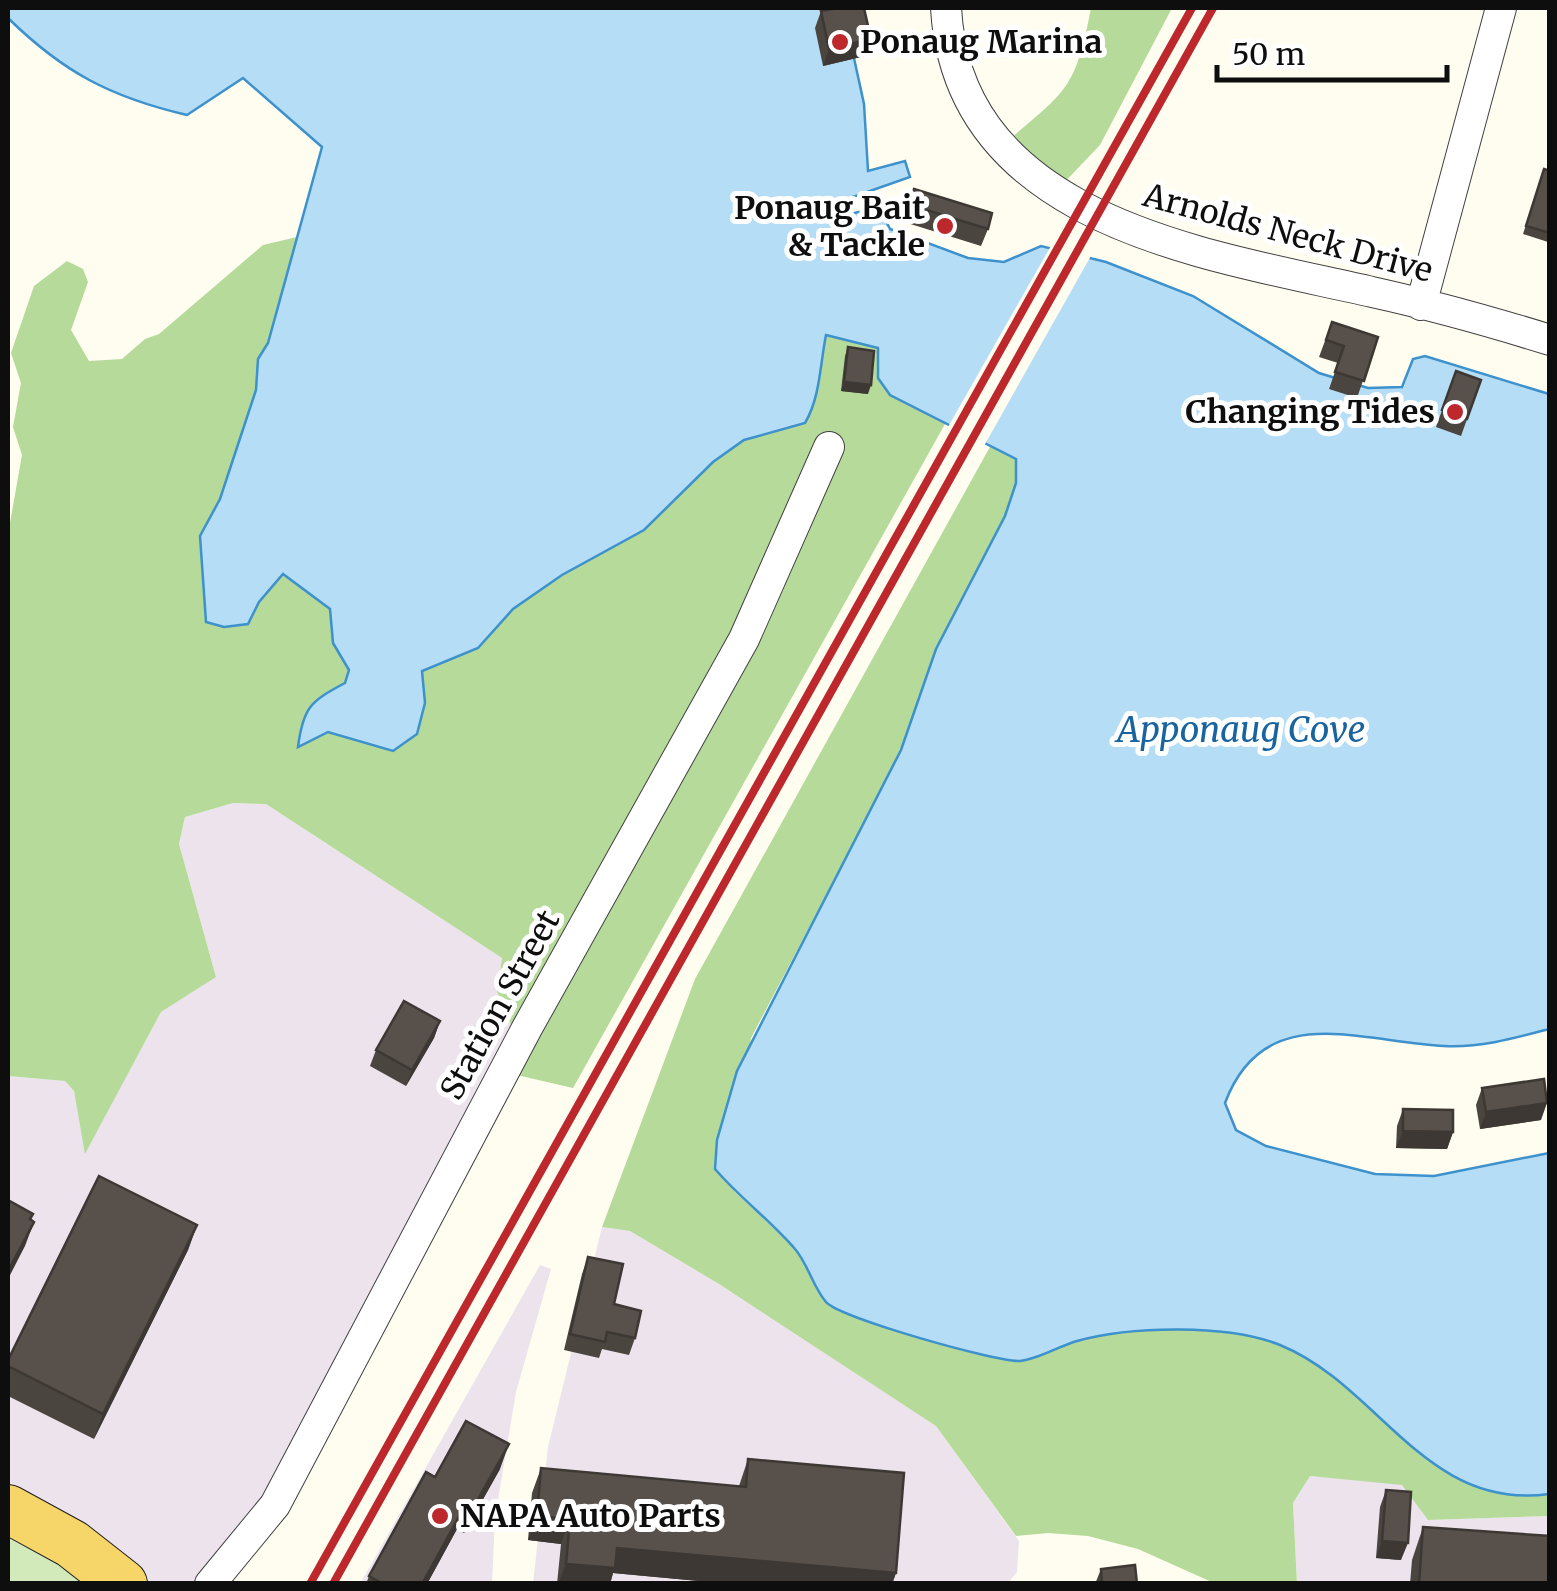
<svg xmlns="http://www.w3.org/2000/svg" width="1557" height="1591" viewBox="0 0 1557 1591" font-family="Merriweather,serif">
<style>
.industrial{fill:#ece3ed}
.green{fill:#d2e9ba}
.forest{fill:#b5da99}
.water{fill:#b5ddf5;stroke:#3d91cc;stroke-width:2.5}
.pier{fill:#fffcf0}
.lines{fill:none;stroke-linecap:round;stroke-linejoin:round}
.street-casing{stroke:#414141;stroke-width:32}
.primary-casing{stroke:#1f1f1f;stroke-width:50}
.street{stroke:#fff;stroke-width:30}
.primary{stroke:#f6d668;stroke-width:48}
.rail{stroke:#bd282d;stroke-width:8}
.wall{fill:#4b4540}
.shaded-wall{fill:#3d3834}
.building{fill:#57504b;stroke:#3d3834;stroke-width:2.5}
.poi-dot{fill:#bd282d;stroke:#fff;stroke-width:4}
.labels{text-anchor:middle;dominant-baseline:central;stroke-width:10;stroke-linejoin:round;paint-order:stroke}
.poi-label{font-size:32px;font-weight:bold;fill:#0e0e0e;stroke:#fff;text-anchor:start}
.street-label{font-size:32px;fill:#0e0e0e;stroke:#fff}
.water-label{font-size:35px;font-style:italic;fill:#19639f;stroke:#fff}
</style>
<rect width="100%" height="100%" fill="#fffcf0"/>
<path class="industrial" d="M233 803 266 804 502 958 497 991 518 1042 274 1507 208 1583H119L8 1509V1076L65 1081 74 1091 86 1152 161 1012 216 977 179 844 185 817Z
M602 1227 630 1231 719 1284 936 1426 1019 1541 1017 1572 1008 1583 533 1584 548 1447Z
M540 1265 551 1269 516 1392 495 1518 492 1583 360 1584Z
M1310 1476 1402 1484 1428 1520 1549 1516V1583H1297L1293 1503Z"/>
<path class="green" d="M8 1509 119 1584H8Z"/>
<path class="forest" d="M1091 8H1172L1100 145 1059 188 1002 146C1065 91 1075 93 1091 8Z
M297 237 268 343 258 359 256 390 220 499 200 537 248 624 259 602 283 574 330 608 333 643 349 670 346 683 301 725 299 746 327 732 393 751 417 734 425 703 421 671 477 648 512 609 562 575 644 530 713 462 744 440 805 423C820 398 820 365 826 335L878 348V378L890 394 1017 459 1016 483 1005 516 884 785 751 1038 734 1191 796 1249 827 1304C871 1317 915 1330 958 1343 977 1348 998 1358 1017 1360 1036 1362 1063 1345 1082 1340 1136 1326 1226 1324 1278 1344 1379 1382 1422 1511 1549 1494V1516L1428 1520 1402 1485 1310 1476 1293 1503 1297 1584 1214 1583 1138 1549 1088 1536 1048 1533 1016 1536 936 1426 719 1284 630 1231 602 1227 695 979 991 445 945 424 573 1088 504 1072 518 1042 497 991 502 958 266 804 233 803 185 817 179 844 216 977 161 1012 85 1154 74 1091 65 1081 8 1076V534L22 455 13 427 21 383 11 353 34 286 67 261 83 269 88 282 71 330 89 361 122 359 145 339 159 334 263 245Z"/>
<path class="water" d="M8 8H843L864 104 868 171 905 161 910 177 816 210 822 221 879 207 890 229 968 258 1004 262 1041 246 1106 262 1193 296 1319 373 1368 388 1402 387 1413 359 1425 356 1549 394V1029C1515 1038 1480 1048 1444 1046 1360 1042 1264 999 1225 1103L1236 1130 1266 1146 1375 1174 1434 1176 1549 1153V1494C1425 1511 1379 1385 1280 1345 1228 1324 1131 1326 1077 1341 1059 1346 1039 1359 1020 1361 996 1362 840 1318 826 1302 813 1287 808 1264 795 1249 771 1221 740 1198 715 1169L717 1140 737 1071 901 750 936 649 1005 516 1016 483V459L890 395 878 378V348L826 335C820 365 820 398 805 423L744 440 713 462 644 530 562 575 513 609 478 648 422 671 425 703 417 734 393 751 328 732 298 747C303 707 311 701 345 683L349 670 333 643 330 609 283 574 259 602 248 624 224 627 206 622 200 536 220 499 256 390 258 359 268 343 322 147 243 78 187 115C110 97 63 72 8 18Z"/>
<path class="pier" d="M1052 244 1092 254 984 446 948 427Z"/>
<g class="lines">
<g class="street-casing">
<path id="street" d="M946 8C958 222 1206 254 1372 292 1431 305 1492 322 1550 340
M1421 305 1501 8
M210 1584 275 1505 527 1028 744 639 829 447"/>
</g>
<g class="primary-casing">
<path id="primary" d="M8 1509 72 1544 123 1584"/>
</g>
<use href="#street" class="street"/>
<use href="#primary" class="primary"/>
<path class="rail" d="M310 1584 1192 8
M333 1584 1213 8"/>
</g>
<path class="wall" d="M821 11 871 39 865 56 823 66 815 28Z
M1544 169 1550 171V238L1548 242 1523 234Z
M914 189 988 229 981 246 904 222Z
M1332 322 1378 337 1357 398 1329 389 1338 363 1319 357Z
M848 347 868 394 841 391 845 356Z
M1456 371 1481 380 1461 436 1436 427Z
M440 1021 434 1038 406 1086 370 1066 376 1050Z
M1482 1088 1541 1120 1480 1129 1476 1105Z
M1403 1109 1453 1132 1447 1149 1396 1148 1397 1126Z
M197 1225 188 1250 94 1439 8 1396V1360Z
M588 1257 635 1338 629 1355 602 1349 599 1358 564 1350 582 1274Z
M748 1459 896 1573 892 1584H731L613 1573 610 1584H557L561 1544 528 1540 532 1493 541 1468 739 1486Z
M500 1469 464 1533 457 1529 427 1584H366L369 1576 435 1477Z
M1386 1490 1401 1560 1376 1558 1380 1507Z
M1423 1527 1550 1584H1410L1412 1560Z
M1101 1569 1137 1584H1095Z"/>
<path class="shaded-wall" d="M871 39 865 56 823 66 829 49Z
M844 382 871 385 868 394 841 391Z
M440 1021 434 1038 406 1086 412 1070Z
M1547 1103 1541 1120 1480 1129 1486 1112Z
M1403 1131 1453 1132 1447 1149 1396 1148Z
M34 1222 25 1246 8 1279V1271Z
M197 1225 188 1250 94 1439 103 1414Z
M509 1444 500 1469 464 1533 473 1508Z
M466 1504 457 1529 427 1584H422Z
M537 1516 570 1519 561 1544 528 1540Z
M1382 1541 1408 1543 1401 1560 1376 1558Z
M617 1548 896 1573 892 1584H731L613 1573 610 1584H558L566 1564Z"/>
<path class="building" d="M838 8H864L871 39 829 49 821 11Z
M1544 169 1550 171V233L1526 226Z
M914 189 992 213 988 229 910 205Z
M1332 322 1378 337 1364 381 1335 372 1344 346 1326 340Z
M848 347 874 351 871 385 844 382Z
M1456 371 1481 380 1467 419 1442 410Z
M404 1001 440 1021 412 1070 376 1050Z
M1544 1079 1547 1103 1486 1112 1482 1088Z
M1403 1109 1453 1110V1132L1403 1131Z
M99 1176 197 1225 103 1414 8 1366V1360Z
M8 1200 33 1214 30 1219 34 1222 8 1271Z
M588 1257 623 1264 614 1304 641 1311 635 1338 607 1332 605 1342 570 1334Z
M466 1421 509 1444 473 1508 466 1504 422 1584H383L369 1576 426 1472 435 1477Z
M748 1459 904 1473 896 1573 617 1548 615 1568 566 1564 570 1519 537 1516 541 1468 746 1487Z
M1386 1490 1411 1492 1408 1543 1382 1541Z
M1423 1527 1550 1536V1584H1419Z
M1135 1565 1137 1584H1102L1101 1569Z"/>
<g class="poi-dot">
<circle cx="840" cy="42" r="10"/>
<circle cx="945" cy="226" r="10"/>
<circle cx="1455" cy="412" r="10"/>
<circle cx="440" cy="1516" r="10"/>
</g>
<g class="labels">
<g class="poi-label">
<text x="860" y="42">Ponaug Marina</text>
<text x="925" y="208" text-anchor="end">Ponaug Bait<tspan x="925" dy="37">&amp; Tackle</tspan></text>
<text x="1435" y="412" text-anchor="end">Changing Tides</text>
<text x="460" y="1516">NAPA Auto Parts</text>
</g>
<g class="street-label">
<text transform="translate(1288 233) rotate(15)">Arnolds Neck Drive</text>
<text transform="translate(500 1005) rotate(-61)">Station Street</text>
</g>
<g class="water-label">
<text x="1241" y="730">Apponaug Cove</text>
</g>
</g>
<rect width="1557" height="1591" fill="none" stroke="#0e0e0e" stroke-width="20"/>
<path d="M1217 65v15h230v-15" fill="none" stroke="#0e0e0e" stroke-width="5"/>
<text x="1232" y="65" font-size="30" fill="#0e0e0e" stroke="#ffffff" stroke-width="8" paint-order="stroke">50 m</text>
</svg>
